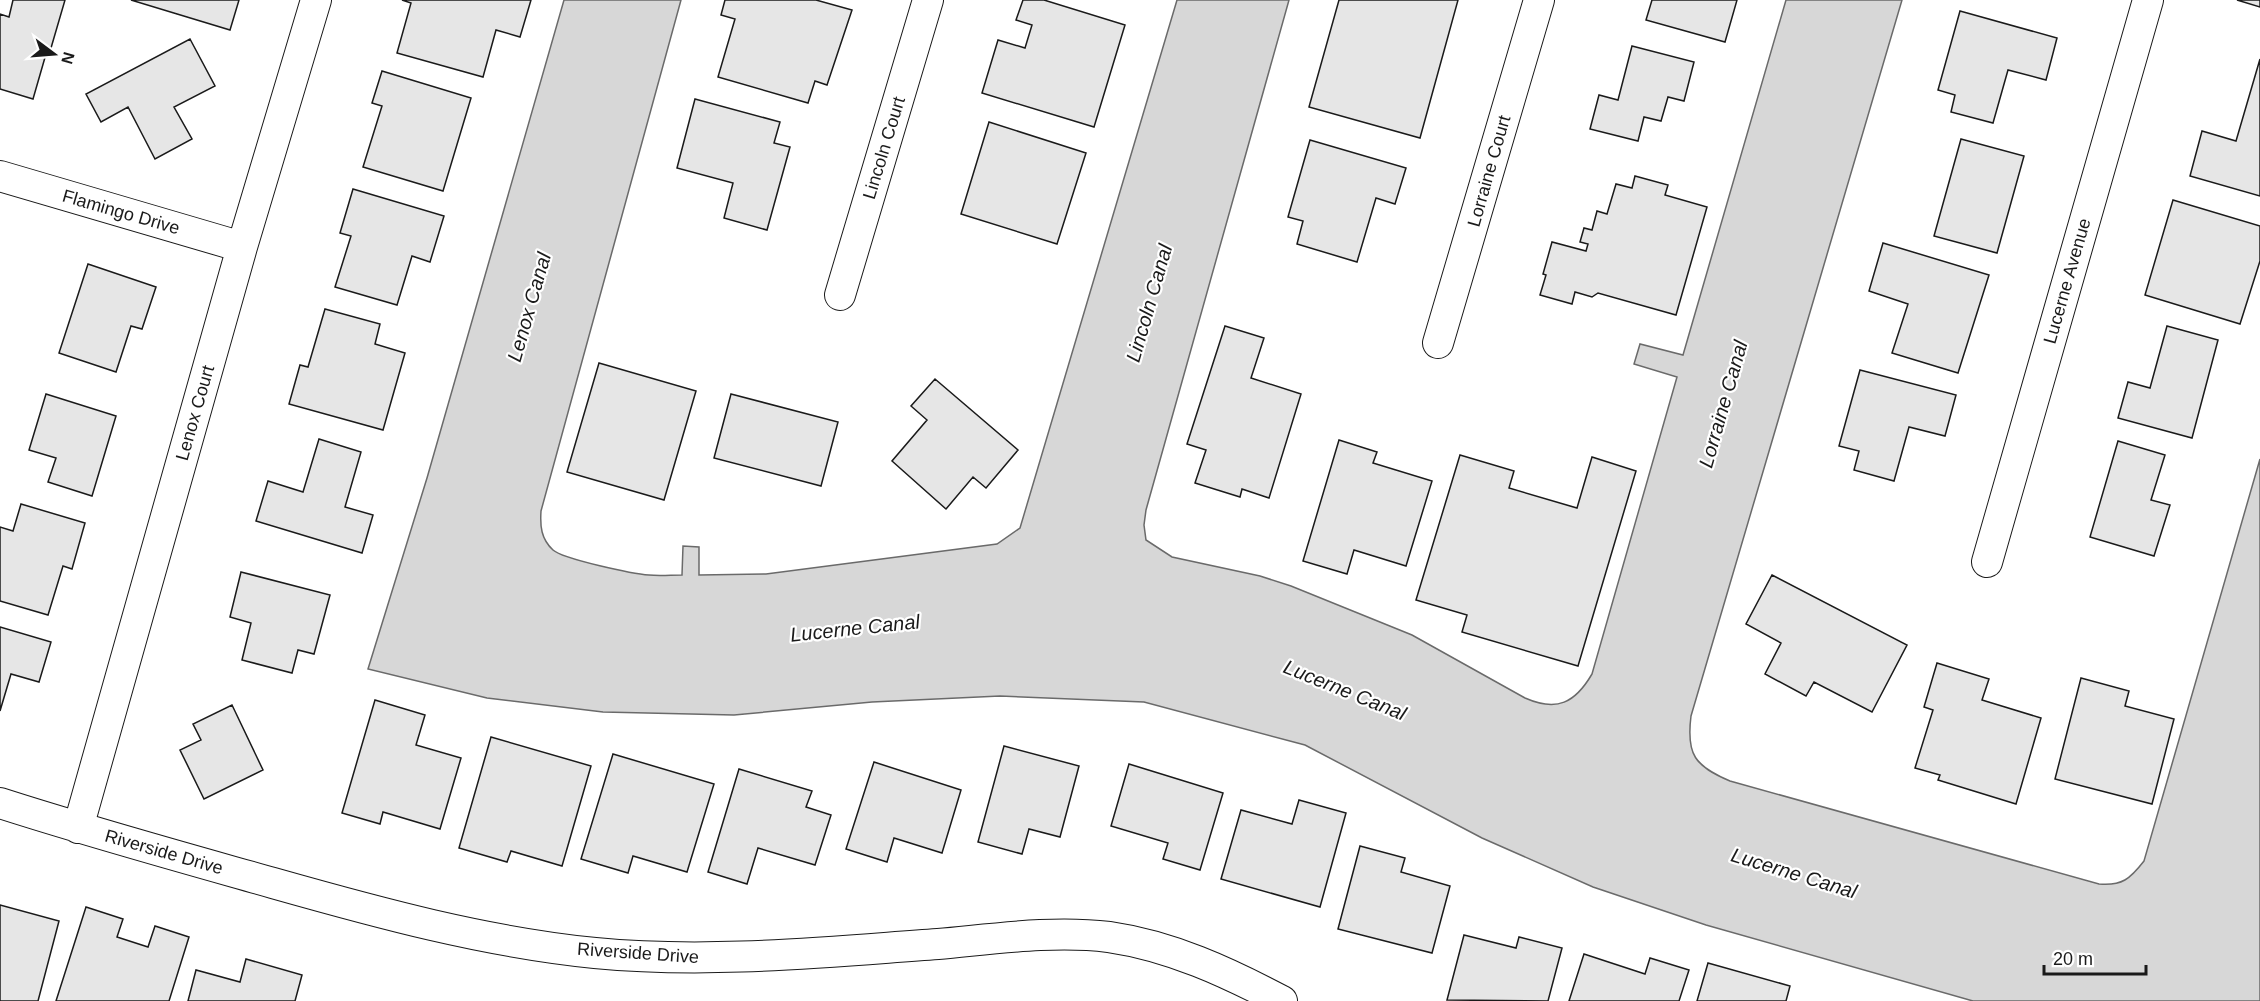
<svg xmlns="http://www.w3.org/2000/svg" width="2260" height="1001" viewBox="0 0 2260 1001" font-family="Helvetica,sans-serif">
<style>
.water{fill:#d7d7d7;stroke:#6a6a6a;stroke-width:1.5}
.building{fill:#e6e6e6;stroke:#1a1a1a;stroke-width:1.5}
.lines{fill:none;stroke-linecap:round;stroke-linejoin:round}
.minor-casing{stroke:#1a1a1a;stroke-width:32}
.minor{stroke:#fff;stroke-width:30}
.labels{text-anchor:middle;dominant-baseline:central;stroke-width:4.5;stroke-linejoin:round;paint-order:stroke}
.street-label{font-size:18px;fill:#1a1a1a;stroke:#fff}
.water-label{font-size:20px;font-style:italic;fill:#1a1a1a;stroke:#fff}
</style>
<rect width="100%" height="100%" fill="#fff"/>
<path class="water" d="M564 0H681L541 511C540 526 541 539 553 550 563 559 633 574 649 575 659 576 671 575 682 575L683 546 699 547V575L766 574 997 544 1020 528 1177 0H1289L1146 510 1144 525 1146 540 1172 557 1260 576 1291 586 1412 635 1525 698C1557 712 1575 703 1592 674L1677 377 1634 364 1640 344 1683 355 1786 0H1902L1691 716C1686 755 1695 766 1730 781L2099 884C2122 886 2130 879 2144 861L2260 459V1001H1973L1706 925 1593 887 1482 838 1305 745 1144 702 1000 696 872 702 734 715 603 712 487 698 368 669 427 478Z"/>
<path class="building" d="M13 0H65L51 48 48 47 33 99 0 89V14L9 17Z
M131 0H239L230 30Z
M402 0H531L520 37 496 30 483 77 397 53 411 3Z
M725 0H816L852 10 827 85 815 81 808 103 718 77 735 19 721 15Z
M1023 0H1044L1125 25 1094 127 982 93 998 40 1025 48 1032 25 1016 20Z
M1339 0H1458L1420 138 1309 107Z
M1652 0H1737L1725 42 1646 20Z
M2237 0H2260V7Z
M1960 11 2057 38 2046 80 2008 70 1993 123 1951 112 1955 95 1938 90Z
M190 39 215 86 174 107 192 139 155 159 128 107 101 122 86 94Z
M1632 46 1694 62 1684 101 1668 97 1661 121 1644 117 1638 141 1590 129 1599 95 1618 100Z
M2260 59V196L2190 176 2202 131 2236 141Z
M382 71 471 98 443 191 363 167 382 106 372 103Z
M695 99 780 122 774 143 790 147 767 230 724 218 733 183 677 168Z
M989 122 1086 153 1057 244 961 214Z
M1961 139 2024 156 1997 253 1934 236Z
M1310 140 1406 168 1395 204 1376 198 1357 262 1297 244 1303 221 1288 217Z
M1635 176 1668 185 1665 195 1707 207 1676 315 1598 293 1592 297 1575 292 1572 304 1540 295 1546 275 1543 274 1552 242 1586 251 1588 244 1580 242 1584 228 1592 230 1597 211 1607 214 1616 184 1632 188Z
M353 189 444 216 430 262 412 256 397 305 335 287 351 236 340 233Z
M2173 200 2260 226V261L2240 324 2145 295Z
M1883 243 1989 275 1958 373 1892 353 1908 304 1869 291Z
M88 264 156 287 142 329 131 326 116 372 59 353Z
M325 309 380 324 375 344 405 353 383 430 289 404 300 365 308 367Z
M1225 326 1264 338 1251 378 1301 394 1269 498 1242 489 1240 497 1195 483 1206 450 1187 444Z
M2167 326 2218 340 2192 438 2118 418 2128 382 2150 388Z
M599 363 696 391 664 500 567 472Z
M1860 370 1956 395 1945 436 1909 427 1894 481 1854 470 1859 451 1839 446Z
M935 379 1018 450 986 488 973 477 946 509 892 461 927 420 911 406Z
M46 394 116 416 92 496 48 482 56 458 29 450Z
M731 394 838 422 821 486 714 458Z
M319 439 361 452 345 507 373 515 362 553 256 521 268 481 303 492Z
M1339 440 1377 452 1373 463 1432 481 1406 566 1354 550 1347 574 1303 561Z
M2118 441 2165 455 2151 500 2170 505 2154 556 2090 537Z
M1460 455 1514 471 1509 488 1577 508 1592 457 1636 471 1578 666 1462 632 1467 615 1416 600Z
M21 504 85 523 72 569 63 566 48 615 0 601V527L13 531Z
M241 572 330 595 314 654 298 650 292 673 242 660 251 623 230 617Z
M1772 575 1907 645 1872 712 1814 682 1806 696 1765 674 1781 643 1746 624Z
M0 627 51 642 39 682 11 674 0 711Z
M1937 663 1989 679 1982 700 2041 718 2016 804 1938 780 1940 775 1915 768 1933 710 1924 707Z
M2081 678 2129 691 2125 706 2174 719 2152 804 2055 779Z
M375 700 425 715 416 745 461 758 440 829 383 812 380 824 342 813Z
M232 705 263 770 204 799 180 750 201 740 193 724Z
M491 737 591 766 562 866 511 851 507 862 459 848Z
M1004 746 1079 766 1060 837 1029 829 1022 854 978 842Z
M613 754 714 784 687 872 633 856 628 873 581 859Z
M874 762 961 790 942 853 894 838 887 862 846 849Z
M1129 764 1223 793 1200 870 1163 859 1168 843 1111 826Z
M739 769 812 791 806 807 831 815 815 865 758 848 747 884 708 872Z
M1299 800 1346 813 1320 907 1221 879 1241 810 1292 824Z
M1360 846 1405 858 1401 872 1450 886 1432 953 1338 929Z
M0 905 59 921 38 1001H0Z
M86 907 123 919 117 937 148 947 155 926 189 937 169 1001H56Z
M1464 935 1516 948 1519 937 1562 948 1548 1001 1447 1000Z
M1584 954 1645 974 1650 958 1689 970 1679 1001H1569Z
M246 959 302 975 295 1001H188L196 970 240 982Z
M1708 963 1790 986 1786 1001H1697Z"/>
<g class="lines">
<g class="minor-casing">
<path id="minor" d="M0 176 242 247
M840 295 928 0
M1438 343 1539 0
M1987 562 2148 0
M0 803C90 832 181 857 273 883 379 913 485 942 595 953 709 964 824 952 938 944 994 939 1053 930 1109 937 1171 946 1227 972 1282 1001
M78 828 242 247 316 0"/>
</g>
<use href="#minor" class="minor"/>
</g>
<g class="labels">
<g class="street-label">
<text transform="translate(884 148) rotate(-73)">Lincoln Court</text>
<text transform="translate(1489 171) rotate(-74)">Lorraine Court</text>
<text transform="translate(121 212) rotate(16)">Flamingo Drive</text>
<text transform="translate(2067 281) rotate(-74)">Lucerne Avenue</text>
<text transform="translate(195 413) rotate(-74)">Lenox Court</text>
<text transform="translate(164 852) rotate(16)">Riverside Drive</text>
<text transform="translate(638 953) rotate(4)">Riverside Drive</text>
</g>
<g class="water-label">
<text transform="translate(1149 303) rotate(-74)">Lincoln Canal</text>
<text transform="translate(529 307) rotate(-74)">Lenox Canal</text>
<text transform="translate(1723 404) rotate(-74)">Lorraine Canal</text>
<text transform="translate(855 628) rotate(-6)">Lucerne Canal</text>
<text transform="translate(1345 690) rotate(22)">Lucerne Canal</text>
<text transform="translate(1794 873) rotate(17)">Lucerne Canal</text>
</g>
</g>
<g transform="translate(54 54) rotate(106)" stroke="#ffffff" stroke-width="4.5" paint-order="stroke">
<path d="M0-4.5L10 22L0 15L-10 22Z" fill="#1a1a1a"/>
<text y="-9" font-size="16" font-weight="bold" text-anchor="middle" fill="#1a1a1a">N</text>
</g>
<path d="M2044 965v9h102v-9" fill="none" stroke="#1a1a1a" stroke-width="3"/>
<text x="2053" y="965" font-size="18" fill="#1a1a1a" stroke="#ffffff" stroke-width="4.5" paint-order="stroke">20 m</text>
</svg>
